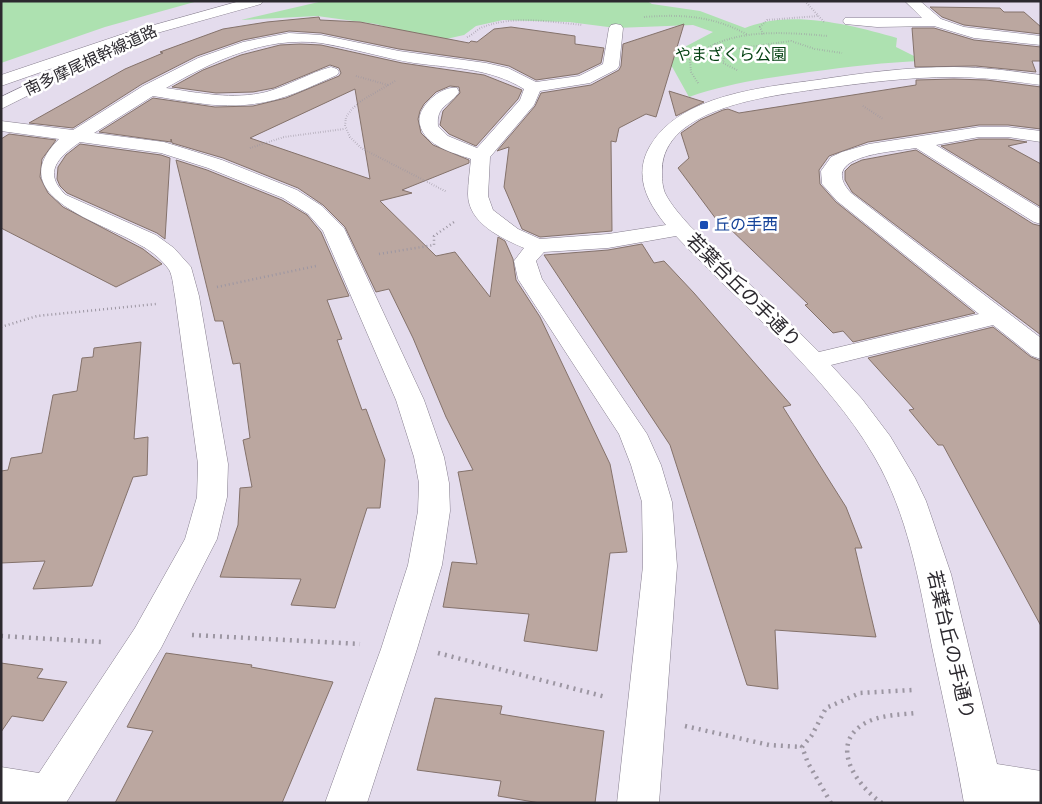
<svg xmlns="http://www.w3.org/2000/svg" width="1042" height="804" viewBox="0 0 1042 804" font-family="'Sofia Sans Condensed','Noto Sans JP',sans-serif">
<style>
.green{fill:#ade1b0}
.building{fill:#bba7a0;stroke:#84726b;fill-rule:evenodd}
.lines{fill:none;stroke-linecap:round;stroke-linejoin:round}
.minor-casing{stroke:#867e8e;stroke-width:1}
.major-casing{stroke:#867e8e;stroke-width:1}
.path-far2{stroke:#9c96a2;stroke-width:2;stroke-dasharray:0.5 2;stroke-linecap:butt}
.path-far1{stroke:#9c96a2;stroke-width:2.5;stroke-dasharray:1 3;stroke-linecap:butt}
.path{stroke:#9c96a2;stroke-width:4.5;stroke-dasharray:2 5;stroke-linecap:butt}
.minor{fill:#fff;fill-rule:evenodd}
.major{fill:#fff;fill-rule:evenodd}
.transit-dot{fill:#1a4fb4;stroke:#fff;stroke-width:2}
.labels{text-anchor:middle;dominant-baseline:central;stroke-width:5;stroke-linejoin:round;paint-order:stroke}
.far-park-label{font-size:16px;fill:#054213;stroke:#fff}
.far-street-label{font-size:16px;fill:#2c292f;stroke:#fff}
.far-transit-label{font-size:16px;fill:#164399;stroke:#fff;text-anchor:start}
.street-label{font-size:19px;fill:#2c292f;stroke:#fff}
</style>
<rect width="100%" height="100%" fill="#e4dced"/>
<path class="green" d="M1 1H198L105 27 1 63Z
M323 1H647L652 4 700 11 745 28C790 9 852 25 897 38L896 47 924 61C886 62 848 67 809 72 768 78 728 83 689 97L670 63 679 50 713 32 693 25 616 28 569 22 503 20 476 26 464 35 437 41 376 24 317 16 241 20Z"/>
<path class="building" d="M930 7 1000 8 1004 12H1024L1041 27V34L964 25 942 17Z
M319 17 320 20 360 22 469 43 471 41 477 42 494 29 511 27 575 36V44L604 48 601 63 578 74 536 80 509 66 486 61 399 49 321 33 289 31 243 40 197 56 142 84 73 128 29 123 125 69 163 53 160 52 223 29 267 22Z
M684 24 656 117 646 114 619 128 616 142 611 141 612 231 540 237 522 229 504 187 509 147 497 151 535 106 541 93 591 85 619 70 621 66 623 44Z
M912 28H934L974 40 1041 47V61H1032L1036 72 976 66 915 67Z
M300 44 321 45 402 63 484 75 522 90 518 99 476 146 449 134 440 125 443 111 460 93 459 87 450 86 436 92 424 104 420 111 418 119 421 133 433 145 469 160V163L402 190 412 193 380 201 436 256 455 252 490 297 498 237 505 241 513 259 516 280 540 317 610 464 627 552 610 553 597 651 524 641 529 614 443 607 452 562 477 564 458 472 473 470 446 417 413 338 389 289 376 292 345 227 323 205 298 188 223 158 172 143 171 139V142L99 132 153 98 215 107 253 106 286 98 339 76 341 73 339 68 330 65 274 88 253 92 216 93 172 87 203 70 241 55 280 45ZM355 89 370 179 250 138Z
M954 79 986 80 1041 87V129L1008 125H979L868 142 829 156 819 170 820 184 836 202 975 313 853 342 843 331 833 333 805 305 808 304 723 222 719 223 678 168 689 158 681 133 700 120 723 110 728 109 739 113 916 85V80Z
M669 91 704 102 676 116Z
M9 134 56 140 42 159 40 177 48 193 63 207 143 249 162 264 116 287 1 228V139Z
M979 139H1008L1027 142 1008 146 1041 164V207L941 146Z
M80 144 161 155 170 158 165 239 157 233 67 193 60 186 57 179 58 167 66 155Z
M916 150 1033 224 1041 226V335L852 192 845 180V171L851 165 862 160Z
M176 160 207 170 282 200 307 215 321 232 349 296 327 300 342 339 337 340 362 410 366 409 385 460 380 508H367L335 608 291 605 301 579 220 577 238 525 240 488 252 487 243 440 250 438 240 363 233 364 223 321H215Z
M642 244 654 263 664 261 694 293 791 405 783 407 846 507 862 548H855L876 637 775 630 778 689 747 685 670 445 544 255 608 250Z
M993 327 1031 357 1041 361V626L943 445H938L909 410 914 409 868 358Z
M141 342 134 439 148 437 147 475 133 477 92 586 33 589 45 561 1 563V471L8 470 11 458 42 453 53 395 77 391 82 358 93 357 94 348Z
M166 653 252 665 251 667 333 682 282 803H115L153 731 127 727Z
M1 663 43 669 37 678 67 682 43 721 12 716 1 732Z
M435 698 502 706 500 714 604 731 595 803H540L498 796 501 781 417 770Z"/>
<g class="lines">
<g class="minor-casing">
<path id="minor" d="M905 1H920L941 19 964 27 1041 36V45L974 38 934 26 877 27 845 24 843 21 845 18H922Z
M616 24 621 25 623 28 619 66 617 69 590 83 540 91 534 105 490 157 488 196 493 210 518 229 540 239 608 234 666 225C647 202 633 175 650 146 679 95 764 87 817 80 862 73 908 67 954 67 983 67 1012 71 1041 75V85C1012 81 983 77 954 77 908 77 863 83 818 89 771 96 663 107 662 170 662 178 662 185 665 193 671 205 681 216 690 226L819 352 979 314 837 201 822 184 821 171 831 157 842 152 869 144 979 127H1008L1041 131V142L1008 137H979L936 145 1041 209V224L1034 222 916 148C892 152 816 155 851 193L1041 338V359L1032 356 993 325 831 365 862 399 890 436 915 478 926 501 951 574 997 764 1041 771V803H964C955 750 943 699 932 647 919 581 908 514 874 456 827 375 740 304 676 236L608 248 544 252 536 261 542 279 647 434 661 465 672 502 677 566 659 803H617L643 566 642 502 631 465 619 434 518 279 514 261 524 248C501 238 468 223 468 194 468 183 470 170 471 159 454 153 425 146 420 125 415 108 441 85 457 88L459 92C450 106 436 105 438 126L448 136 477 148 520 100 524 89C490 68 452 68 414 63 383 58 352 48 321 43 265 36 213 61 166 88 199 93 233 100 266 92 288 86 309 73 331 67L337 69 339 72 337 75C310 87 282 101 253 104 219 109 186 101 153 96L94 133 164 142 222 160 297 190 322 206 344 228 424 400 444 457 449 483 450 511 442 565 417 649 367 803H325L381 649 408 565 418 511 419 483 414 457 396 400 323 231 308 214 283 198 208 168 161 153 80 142C58 157 42 173 66 195L156 235 174 248 191 267 199 296 228 464 227 497 217 539 161 648 66 803H1V767L39 773 135 628 185 539 197 497 198 464 175 296C173 287 173 273 167 267 160 258 150 250 140 245 103 222 0 197 59 139L1 131V121L73 130 143 86 198 58 243 42 289 33 321 35 399 51 486 63 508 68 536 82 579 76 603 64 609 28 611 25Z"/>
</g>
<g class="major-casing">
<path id="major" d="M240 1H263L261 4 139 38 1 86V75L129 32Z
M49 74 55 76 57 79 55 82 1 109V97Z"/>
</g>
<path class="path-far2" d="M805 1 825 23
M644 17C682 14 714 16 748 35
M763 34 760 27 767 20 818 16
M467 37C473 35 477 29 483 27 514 15 551 22 583 25
M714 44 732 50
M737 70 723 63 725 54 735 49 791 41 815 49 842 53
M356 76 388 85
M395 81 361 101 352 109 346 117 345 126 350 137 361 148 447 192
M698 83 691 72 690 60C727 27 782 32 828 36
M863 106 883 119
M250 148 284 137 344 129"/>
<path class="path-far1" d="M379 254 434 245V236L454 222
M217 287 316 266
M1 327 37 316 156 304"/>
<path class="path" d="M192 635 360 644
M1 636 101 642
M438 653 606 697
M685 726 769 745 802 747
M831 803 808 763 802 747 812 735 826 708 860 693 912 690
M882 803C858 787 829 747 862 725 877 715 898 715 915 713"/>
<use href="#minor" class="minor"/>
<use href="#major" class="major"/>
</g>
<rect class="transit-dot" x="699" y="220" width="10" height="10" rx="2.5"/>
<g class="labels">
<g class="far-park-label">
<text x="731" y="55">やまざくら公園</text>
</g>
<g class="far-street-label">
<text transform="translate(91 61) rotate(-25)">南多摩尾根幹線道路</text>
</g>
<g class="far-transit-label">
<text x="714" y="225">丘の手西</text>
</g>
<g class="street-label">
<text transform="translate(743 291) rotate(45)">若葉台丘の手通り</text>
<text transform="translate(950 645) rotate(77)">若葉台丘の手通り</text>
</g>
</g>
<rect width="1042" height="804" fill="none" stroke="#2c292f" stroke-width="5"/>
</svg>
